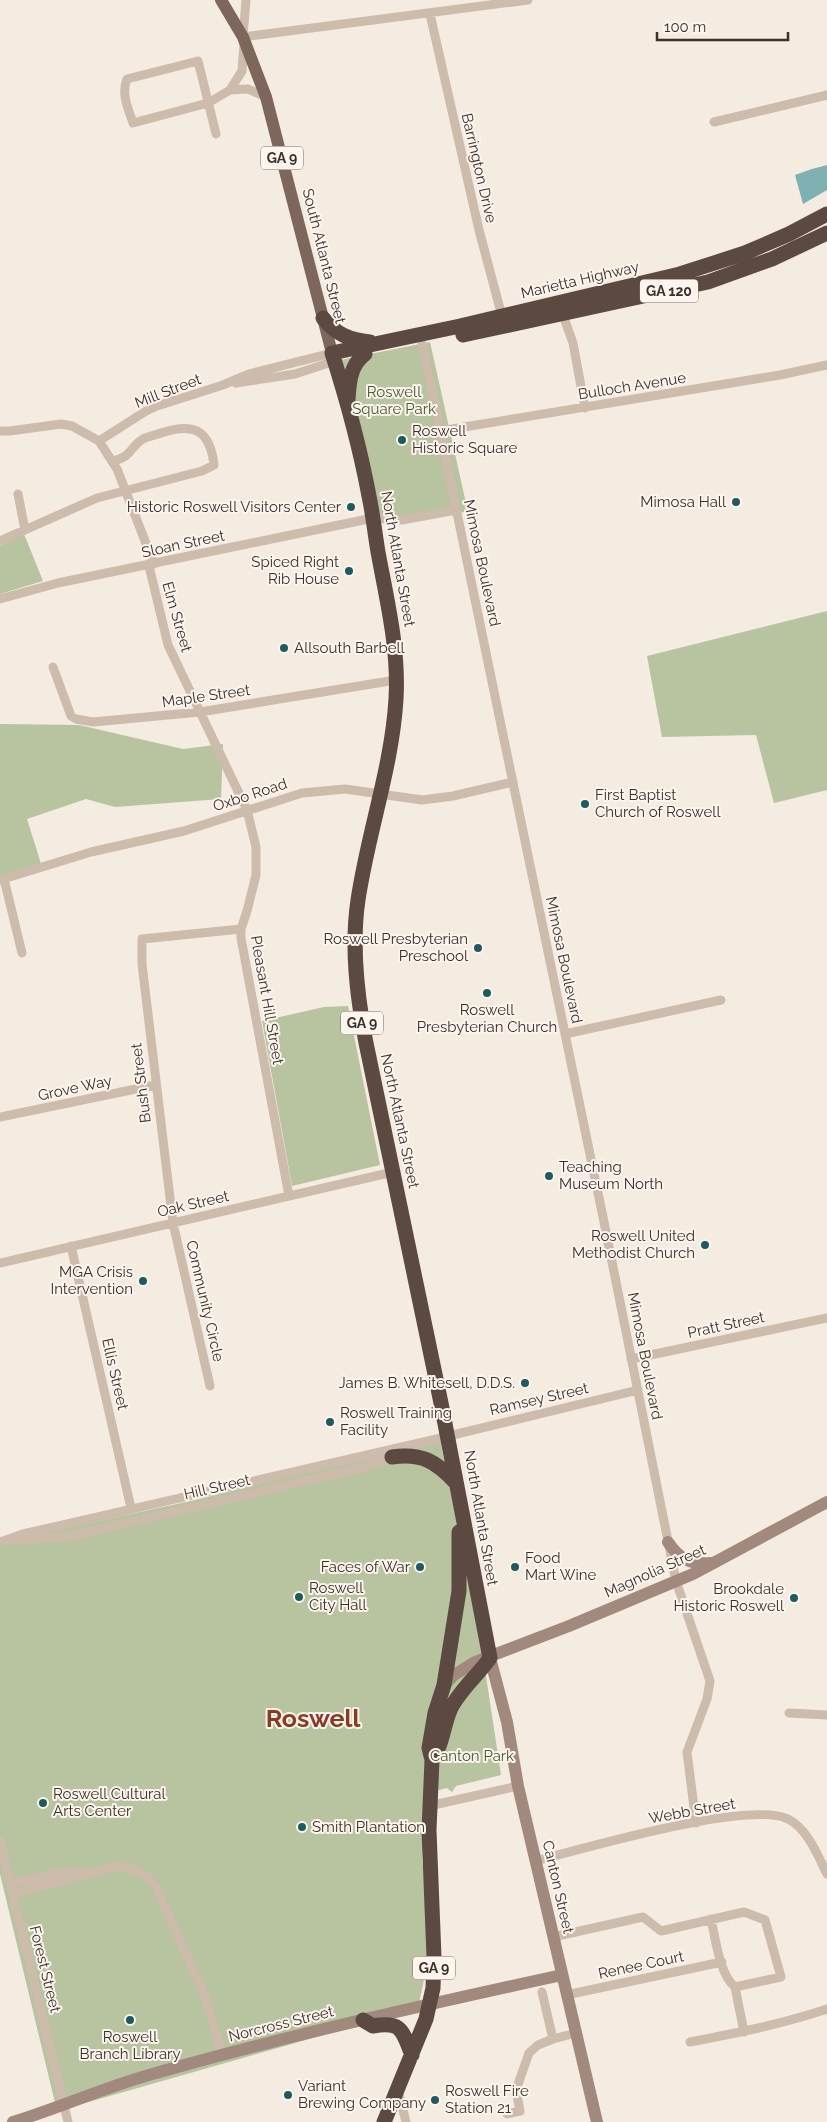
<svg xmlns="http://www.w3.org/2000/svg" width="827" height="2122" viewBox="0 0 827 2122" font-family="Raleway,sans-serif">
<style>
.green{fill:#b8c4a0}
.water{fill:#7fb0b2}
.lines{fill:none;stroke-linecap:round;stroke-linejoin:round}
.street{stroke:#cdbbac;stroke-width:9}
.secondary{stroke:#a18a7d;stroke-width:12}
.primary{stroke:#7d675c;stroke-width:12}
.highway{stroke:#5c4a42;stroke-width:15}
.poi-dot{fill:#1f5a5e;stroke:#fbf5ee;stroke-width:2}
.labels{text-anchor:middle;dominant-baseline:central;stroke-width:4;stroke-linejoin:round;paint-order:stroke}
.shield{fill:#fbf5ee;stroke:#756b66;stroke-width:1}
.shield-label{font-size:14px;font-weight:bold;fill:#3b302b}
.street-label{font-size:15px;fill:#3b302b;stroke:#fbf5ee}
.park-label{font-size:15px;fill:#4a5a2e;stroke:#fbf5ee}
.poi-label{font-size:15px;fill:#3b302b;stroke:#fbf5ee;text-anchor:start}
.town-label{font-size:25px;font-weight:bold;fill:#8c3b22;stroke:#fbf5ee}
</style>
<rect width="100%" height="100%" fill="#f4ebe1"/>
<path class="green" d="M430 342 468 512 373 518 335 361Z
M24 534 43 581 0 594V546Z
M827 611V790L774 803 756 735 662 737 647 656Z
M0 724 79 725 183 749 223 744 221 799 115 807 86 799 27 819 42 867 0 883Z
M348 1006 380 1165 292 1186 262 1021 324 1007Z
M440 1439 483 1656 501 1775 456 1786 452 1792 447 1788 428 1793 422 1859 431 1946 418 2008 57 2111 0 1874V1542L191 1501Z"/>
<path class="water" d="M827 165V190L803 204 795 175 812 169Z"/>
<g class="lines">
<path class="street" d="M246 0 243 37 528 0
M430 14 479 230 503 320
M230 90 242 71 244 44
M714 122 827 95
M216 134 198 61 127 79C121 94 128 108 133 123L208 103 230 90 248 89 266 97
M563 315 573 343 585 408
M422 344 603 1217 676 1581 710 1681 707 1699 687 1752 696 1823
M236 383 295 374 335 361
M0 431H10L61 424 72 426 99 441 117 469 154 564
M440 431 780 375 827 365
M99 441 146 411 157 406 223 385 249 374 332 353
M18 494 25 530
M0 541 97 498 202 471 214 465C210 430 194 422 161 433 156 435 148 436 143 439 129 447 133 457 112 461
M149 566 168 645 247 810 256 847V875L247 911 241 929V938L289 1196
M0 599 58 583 373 518 402 520 456 510
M53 667 71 716 76 719 93 722 200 712 396 680
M4 879 22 953
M0 880 91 852 184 831 302 793 345 789 422 800 453 796 513 782
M565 1034 721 1000
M0 1117 155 1085
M71 1246 131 1508
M0 1263 393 1172
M631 1359 827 1318
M210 1386 173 1223 142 964V939L241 929
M12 1540 67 1537 361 1468 396 1455
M0 1542 23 1534 428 1441 638 1390
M789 1713 827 1715
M429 1806 518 1786
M0 1841 68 2122
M535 1861C583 1849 748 1800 788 1819 808 1829 818 1856 827 1874
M11 1884 57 1873 83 1872
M13 1894 113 1867H122L135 1870 146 1876 156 1887 205 1996 222 2055
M711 1919C715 1937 720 1976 735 1987
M553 1937 643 1917 661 1931 744 1912 765 1920 781 1977 735 1987
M735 1987 744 2032
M542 1992 553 2039
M566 1995 722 1962
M690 2042C737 2033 782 2024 827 2009
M398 2090 406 2122
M507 2114 520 2111 516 2090 529 2053 538 2045 553 2039 576 2033"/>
<path class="secondary" d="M668 1542C679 1559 691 1565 711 1563
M490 1658 507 1722 518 1786 597 2122
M444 1685 454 1675 475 1662 569 1626 693 1574 827 1502
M13 2122C59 2108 103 2088 149 2075 285 2036 424 2005 562 1975"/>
<path class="primary" d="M221 0 243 37 266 97 332 353"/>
<path class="highway" d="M323 318C335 334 350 340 370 342
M463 335 708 282 772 259 827 233
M348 400C349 383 350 365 365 354
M392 1457C422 1453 436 1461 456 1483
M432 1760C443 1744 443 1726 451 1708 460 1690 478 1675 490 1658L441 1403 366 1043C357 996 351 947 358 900 368 832 392 767 396 699 399 649 387 601 378 552 375 534 373 515 369 496 360 448 347 400 332 353L460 326 680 274 745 253 789 234 827 214
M363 2020 373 2026C402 2021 402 2030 412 2055
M384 2122 426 2019 433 1988 434 1957 429 1830 432 1760 429 1748 435 1713 444 1685 459 1591V1532"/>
</g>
<g class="poi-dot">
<circle cx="402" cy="440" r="5"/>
<circle cx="736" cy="502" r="5"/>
<circle cx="351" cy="507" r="5"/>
<circle cx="349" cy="571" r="5"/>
<circle cx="284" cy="648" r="5"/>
<circle cx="585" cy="804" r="5"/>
<circle cx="478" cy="948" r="5"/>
<circle cx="487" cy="993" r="5"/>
<circle cx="549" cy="1176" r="5"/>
<circle cx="705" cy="1245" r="5"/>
<circle cx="143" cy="1281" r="5"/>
<circle cx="525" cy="1383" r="5"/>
<circle cx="330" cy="1422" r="5"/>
<circle cx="420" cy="1567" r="5"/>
<circle cx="515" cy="1567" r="5"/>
<circle cx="299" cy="1597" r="5"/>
<circle cx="794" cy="1598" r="5"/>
<circle cx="43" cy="1803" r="5"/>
<circle cx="302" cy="1827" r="5"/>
<circle cx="130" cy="2020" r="5"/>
<circle cx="288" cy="2095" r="5"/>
<circle cx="435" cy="2100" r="5"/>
</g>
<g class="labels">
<g class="shield">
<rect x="261" y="146.5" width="42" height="23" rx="4"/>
<rect x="640" y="279.5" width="58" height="23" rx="4"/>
<rect x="341" y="1011.5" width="42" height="23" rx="4"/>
<rect x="413" y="1956.5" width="42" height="23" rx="4"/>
</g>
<g class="shield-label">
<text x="282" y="158">GA 9</text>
<text x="669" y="291">GA 120</text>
<text x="362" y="1023">GA 9</text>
<text x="434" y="1968">GA 9</text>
</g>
<g class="street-label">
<text transform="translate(479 168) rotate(77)">Barrington Drive</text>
<text transform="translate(324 256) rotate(76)">South Atlanta Street</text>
<text transform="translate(580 280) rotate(-13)">Marietta Highway</text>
<text transform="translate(632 386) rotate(-9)">Bulloch Avenue</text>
<text transform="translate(168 391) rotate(-21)">Mill Street</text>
<text transform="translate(183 544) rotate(-12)">Sloan Street</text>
<text transform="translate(398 559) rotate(80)">North Atlanta Street</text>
<text transform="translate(482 563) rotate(78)">Mimosa Boulevard</text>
<text transform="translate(177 617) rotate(74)">Elm Street</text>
<text transform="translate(206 696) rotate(-8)">Maple Street</text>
<text transform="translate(250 795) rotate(-18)">Oxbo Road</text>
<text transform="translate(564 960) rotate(78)">Mimosa Boulevard</text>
<text transform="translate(267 1000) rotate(80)">Pleasant Hill Street</text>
<text transform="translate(141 1083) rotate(-97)">Bush Street</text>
<text transform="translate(75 1088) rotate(-12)">Grove Way</text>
<text transform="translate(400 1121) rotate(78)">North Atlanta Street</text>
<text transform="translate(193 1204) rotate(-13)">Oak Street</text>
<text transform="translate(205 1301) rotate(77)">Community Circle</text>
<text transform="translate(726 1325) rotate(-12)">Pratt Street</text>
<text transform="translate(645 1356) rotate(79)">Mimosa Boulevard</text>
<text transform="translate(115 1374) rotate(77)">Ellis Street</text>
<text transform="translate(539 1399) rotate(-13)">Ramsey Street</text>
<text transform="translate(217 1487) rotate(-13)">Hill Street</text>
<text transform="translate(481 1518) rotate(80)">North Atlanta Street</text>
<text transform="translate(655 1571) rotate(-24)">Magnolia Street</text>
<text transform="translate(692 1811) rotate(-10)">Webb Street</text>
<text transform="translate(558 1887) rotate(77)">Canton Street</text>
<text transform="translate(641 1965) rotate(-12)">Renee Court</text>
<text transform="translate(45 1969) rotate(76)">Forest Street</text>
<text transform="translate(281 2024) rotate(-14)">Norcross Street</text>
</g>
<g class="park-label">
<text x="394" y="392">Roswell<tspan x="394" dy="17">Square Park</tspan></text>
<text x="472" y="1756">Canton Park</text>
</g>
<g class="poi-label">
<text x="412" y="431">Roswell<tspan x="412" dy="17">Historic Square</tspan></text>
<text x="726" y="502" text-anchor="end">Mimosa Hall</text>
<text x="341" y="507" text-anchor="end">Historic Roswell Visitors Center</text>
<text x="339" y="562" text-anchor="end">Spiced Right<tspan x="339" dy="17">Rib House</tspan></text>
<text x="294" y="648">Allsouth Barbell</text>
<text x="595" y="795">First Baptist<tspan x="595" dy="17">Church of Roswell</tspan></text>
<text x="468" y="939" text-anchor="end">Roswell Presbyterian<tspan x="468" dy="17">Preschool</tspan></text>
<text x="487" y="1010" text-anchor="middle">Roswell<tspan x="487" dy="17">Presbyterian Church</tspan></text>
<text x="559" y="1167">Teaching<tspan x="559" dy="17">Museum North</tspan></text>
<text x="695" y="1236" text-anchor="end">Roswell United<tspan x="695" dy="17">Methodist Church</tspan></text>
<text x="133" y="1272" text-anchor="end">MGA Crisis<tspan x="133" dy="17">Intervention</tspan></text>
<text x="515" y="1383" text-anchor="end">James B. Whitesell, D.D.S.</text>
<text x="340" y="1413">Roswell Training<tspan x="340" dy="17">Facility</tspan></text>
<text x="525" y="1558">Food<tspan x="525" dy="17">Mart Wine</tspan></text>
<text x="410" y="1567" text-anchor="end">Faces of War</text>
<text x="309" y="1588">Roswell<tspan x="309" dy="17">City Hall</tspan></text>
<text x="784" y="1589" text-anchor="end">Brookdale<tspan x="784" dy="17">Historic Roswell</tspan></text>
<text x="53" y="1794">Roswell Cultural<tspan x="53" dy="17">Arts Center</tspan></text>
<text x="312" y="1827">Smith Plantation</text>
<text x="130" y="2037" text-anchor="middle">Roswell<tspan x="130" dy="17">Branch Library</tspan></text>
<text x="298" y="2086">Variant<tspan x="298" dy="17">Brewing Company</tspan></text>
<text x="445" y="2091">Roswell Fire<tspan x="445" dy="17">Station 21</tspan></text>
</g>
<g class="town-label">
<text x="313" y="1718">Roswell</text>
</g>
</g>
<path d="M657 32v8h131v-8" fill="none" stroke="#3b302b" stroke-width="2.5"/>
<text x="664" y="32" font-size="15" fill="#3b302b" stroke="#fbf5ee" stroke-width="4" paint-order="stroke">100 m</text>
</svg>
